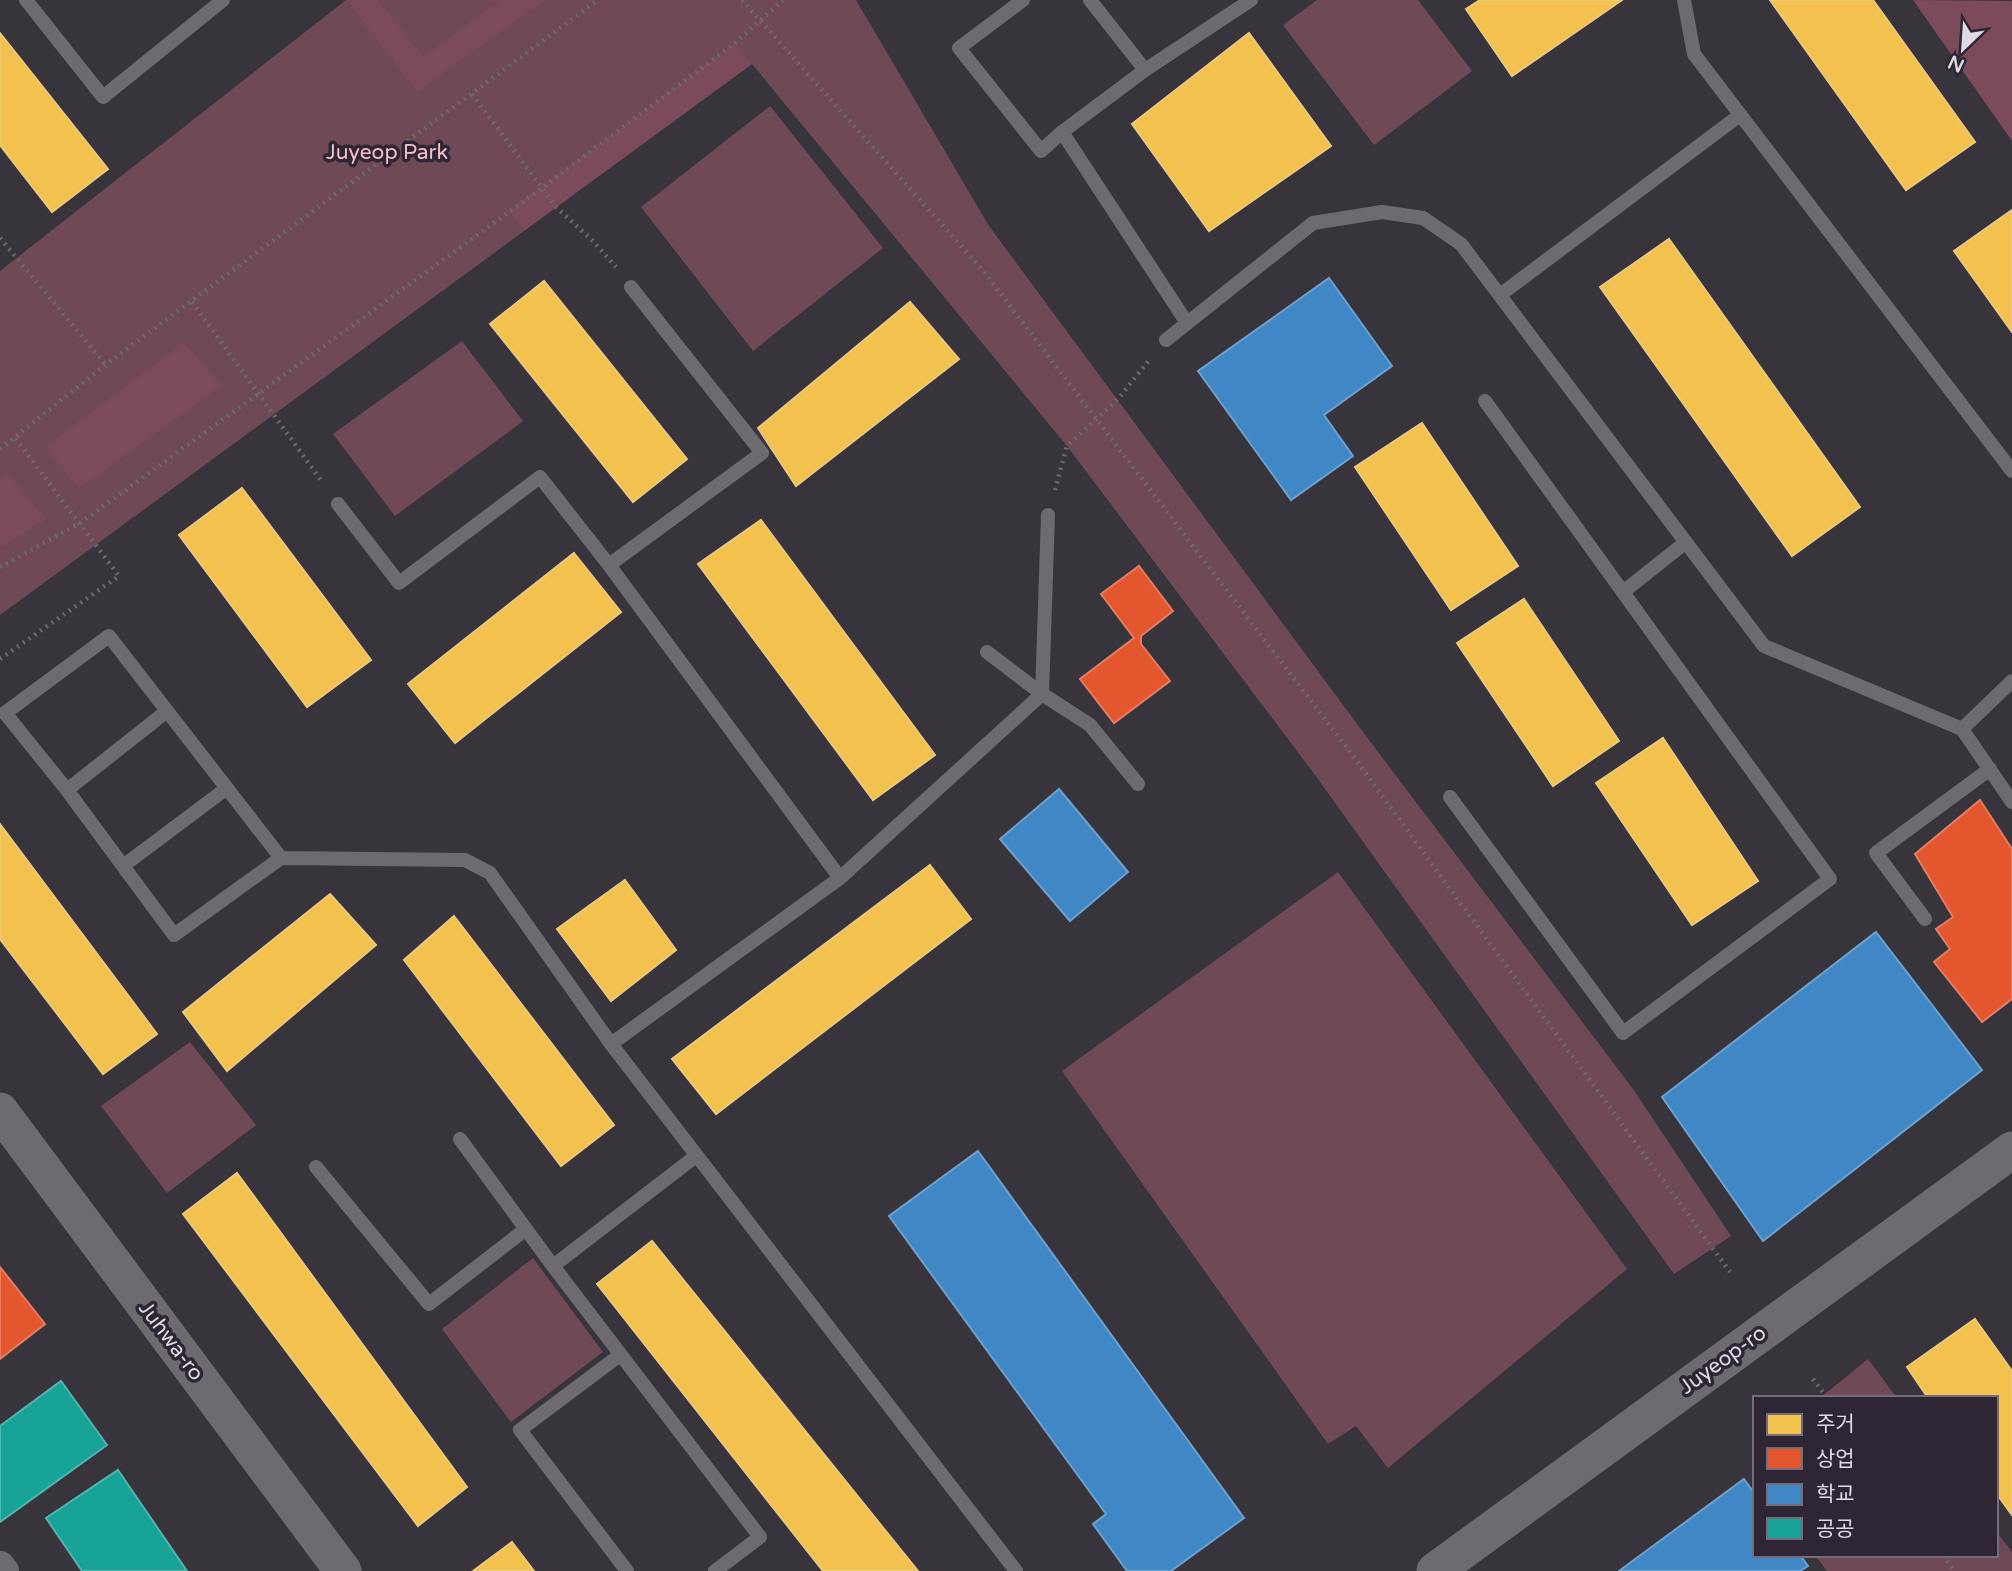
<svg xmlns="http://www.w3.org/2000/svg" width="2012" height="1571" viewBox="0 0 2012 1571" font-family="'Varela Round','Noto Sans KR',sans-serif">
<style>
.green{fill:#704956}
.forest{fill:#7b4a5b}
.homes{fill:#f2c14e;stroke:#ecc87b;stroke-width:2}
.shops{fill:#e4572e;stroke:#e27e64;stroke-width:2}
.schools{fill:#3f88c5;stroke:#6fa1ce;stroke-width:2}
.public{fill:#17a398;stroke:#53b4ae;stroke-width:2}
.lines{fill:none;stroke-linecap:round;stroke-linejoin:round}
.path{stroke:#6c6a6f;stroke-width:4.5;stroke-dasharray:2 5;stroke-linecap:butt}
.service{stroke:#6d6b70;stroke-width:14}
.minor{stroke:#6d6b70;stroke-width:30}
.tertiary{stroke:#6d6b70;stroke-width:37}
.labels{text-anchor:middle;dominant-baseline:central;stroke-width:7;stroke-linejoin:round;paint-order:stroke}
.park-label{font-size:21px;fill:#f5bfce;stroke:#2e2634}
.street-label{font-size:21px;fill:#dfdae3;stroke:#2e2634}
</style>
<rect width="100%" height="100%" fill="#38343c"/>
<path class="green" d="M346 0H856L989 226 1366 736 1633 1089 1731 1236 1674 1274 1315 775 1067 446 752 64 0 615V271Z
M1317 0H1418L1472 71 1374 145 1283 25Z
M770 106 883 248 753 351 641 207Z
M462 341 523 421 395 516 333 434Z
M1338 872 1627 1269 1388 1468 1356 1426 1328 1444 1062 1071Z
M190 1042 256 1125 167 1193 101 1106Z
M533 1258 603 1352 511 1422 442 1329Z
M1868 1359 1897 1398H1820Z
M1996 1531 2012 1552V1571H1827L1815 1555H1996Z"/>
<path class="forest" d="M347 0H378L423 57 501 0H545L417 92Z
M1913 0 2012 1V141Z
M735 43 752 64 525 230 508 211Z
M184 342 221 386 79 489 46 447Z
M8 475 46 519 0 548V481Z"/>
<path class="homes" d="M1480 0H1622L1512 76 1466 9Z
M1770 0H1873L1975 142 1906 190Z
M0 33 108 169 52 212 0 145Z
M1249 33 1331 146 1209 231 1132 124Z
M2012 210V332L1954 251Z
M1669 239 1860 507 1792 556 1600 287Z
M544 281 687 459 633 502 490 324Z
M910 302 959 359 796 486 758 428Z
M1422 423 1518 566 1451 610 1355 467Z
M242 488 371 660 307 707 179 535Z
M761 520 935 755 873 800 698 564Z
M574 553 621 612 455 743 408 684Z
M1524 599 1619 741 1553 786 1457 643Z
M1663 738 1758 881 1692 925 1596 783Z
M0 824 157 1034 103 1074 0 939Z
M930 865 971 919 716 1114 672 1059Z
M625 880 676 950 611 1001 557 929Z
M330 894 376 945 227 1071 183 1012Z
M454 916 614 1125 561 1166 404 960Z
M237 1173 467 1487 418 1526 183 1214Z
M652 1241 918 1571H823L597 1284Z
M1975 1319 2012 1371V1515L1996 1493V1398H1928L1907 1367Z
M512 1542 534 1571H473Z"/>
<path class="shops" d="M1139 566 1173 611 1141 636V644L1170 681 1114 723 1080 679 1134 638 1101 594Z
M1980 800 2012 849V999L1982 1022 1934 962 1950 949 1936 929 1953 917 1915 854Z
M0 1267 45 1324 0 1359Z"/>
<path class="schools" d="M1329 278 1392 366 1324 415 1353 456 1291 500 1198 371Z
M1059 789 1128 872 1070 921 1000 839Z
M1876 932 1982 1070 1763 1241 1662 1097Z
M978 1151 1244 1518 1171 1571H1127L1093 1524 1106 1514 889 1216Z
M1744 1479 1755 1494V1555H1800L1808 1566 1800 1571H1619Z"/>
<path class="public" d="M61 1381 107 1445 0 1522V1426Z
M118 1470 187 1571H82L46 1518Z"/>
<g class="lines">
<path class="path" d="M742 0 985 273 1353 756 1730 1272
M472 94 556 207 593 241 616 267
M0 238 105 364
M192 302 323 483
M0 449 105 365 598 0
M1055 490 1067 446 1118 399 1150 359
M0 567 80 523 542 188 735 43 783 0
M0 659 119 576 15 438
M1813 1379 1827 1398
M1943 1555 1954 1571"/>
<path class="service" d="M26 0 103 97 223 0
M1023 0 959 48 1041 151 1062 132
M1090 0 1145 70
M1684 0 1694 54 2012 471
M1500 295 1740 115
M1187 323 1062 132 1145 70 1251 0
M1166 340 1313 223 1382 212 1423 218 1461 244 1764 646 1962 729 2012 802
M338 504 399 583 540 477 609 565 840 878
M609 565 762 453 631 287
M1623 592 1686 542
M987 652 1042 694 1090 725 1138 784
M1962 729 2012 681
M67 790 167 711
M1450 797 1623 1033 1830 879 1485 401
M281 858 109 636 5 713 67 790 174 935 281 858 465 860 490 873 611 1044 1016 1571
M123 866 227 788
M1925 919 1876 853 1990 769
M611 1044 840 878 1042 694 1048 515
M460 1139 553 1266
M696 1156 553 1266 760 1537 715 1571
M316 1167 429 1304 526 1229
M620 1355 520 1430 627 1571"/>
<path class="minor" d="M0 1566 4 1571"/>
<path class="tertiary" d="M0 1111 343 1571
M1435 1571 2012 1150"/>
</g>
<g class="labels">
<g class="park-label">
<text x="387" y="152">Juyeop Park</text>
</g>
<g class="street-label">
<text transform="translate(171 1341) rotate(53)">Juhwa-ro</text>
<text transform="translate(1723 1360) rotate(-36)">Juyeop-ro</text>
</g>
</g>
<rect x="1753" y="1396" width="245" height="161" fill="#2e2634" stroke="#756e7a" stroke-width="2"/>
<rect x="1767" y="1414" width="35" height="21" fill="#f2c14e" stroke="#756e7a" stroke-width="2"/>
<text x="1816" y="1431" font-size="21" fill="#dfdae3">주거</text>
<rect x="1767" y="1448" width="35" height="21" fill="#e4572e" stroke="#756e7a" stroke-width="2"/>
<text x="1816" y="1466" font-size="21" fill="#dfdae3">상업</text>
<rect x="1767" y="1484" width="35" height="21" fill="#3f88c5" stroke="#756e7a" stroke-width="2"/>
<text x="1816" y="1501" font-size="21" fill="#dfdae3">학교</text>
<rect x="1767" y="1518" width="35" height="21" fill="#17a398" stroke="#756e7a" stroke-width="2"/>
<text x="1816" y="1536" font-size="21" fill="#dfdae3">공공</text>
<g transform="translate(1963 49) rotate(205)" stroke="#2e2634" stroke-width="5" paint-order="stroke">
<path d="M0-5L12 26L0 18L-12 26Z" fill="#dfdae3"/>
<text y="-10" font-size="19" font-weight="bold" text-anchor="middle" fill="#dfdae3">N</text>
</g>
</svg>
